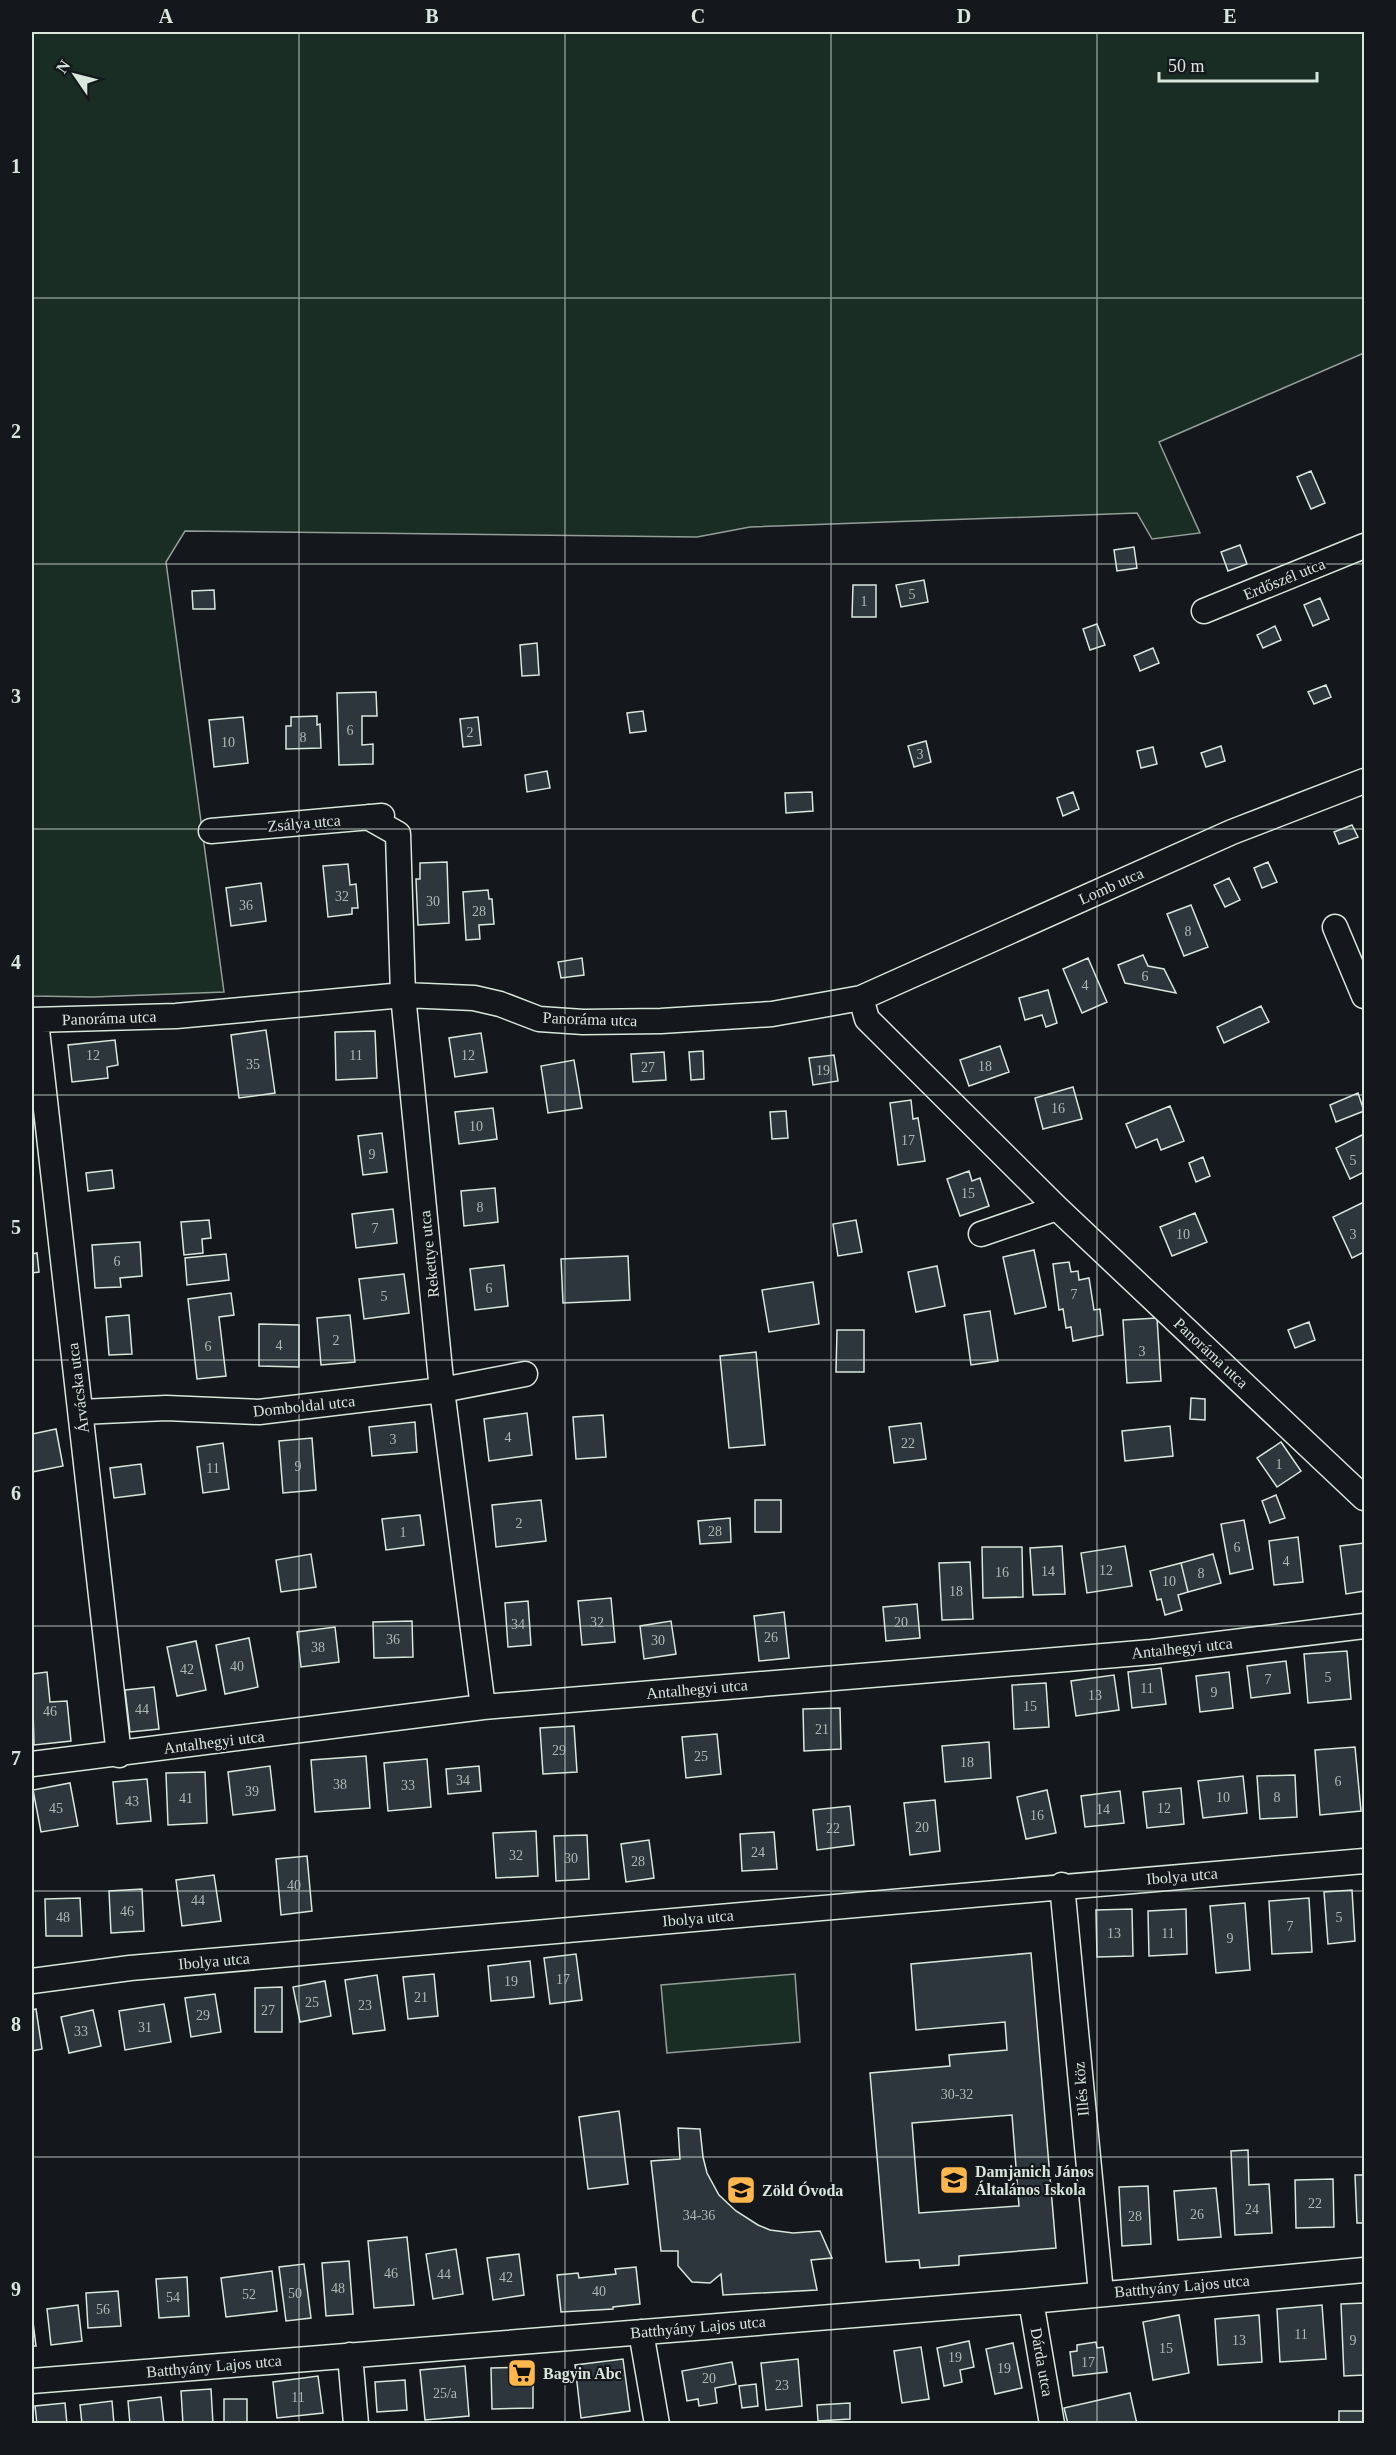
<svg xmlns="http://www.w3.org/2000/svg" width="1396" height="2455" viewBox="0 0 1396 2455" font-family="'Times New Roman',serif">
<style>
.green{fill:#1a2d24;stroke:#939e99;stroke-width:1.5}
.building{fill:#2c363c;stroke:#d8e6dc;stroke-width:1.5;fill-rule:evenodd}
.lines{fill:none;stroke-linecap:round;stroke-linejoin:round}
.minor-casing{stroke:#d8e6dc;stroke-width:27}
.minor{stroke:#14181c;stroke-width:24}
.grid{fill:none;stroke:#d8e6dc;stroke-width:1.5;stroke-opacity:0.55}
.labels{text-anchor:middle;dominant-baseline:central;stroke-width:4.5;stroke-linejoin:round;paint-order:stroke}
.number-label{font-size:14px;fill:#adbab4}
.street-label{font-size:16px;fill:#d8e6dc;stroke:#14181c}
.poi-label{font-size:16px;font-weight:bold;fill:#d8e6dc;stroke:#14181c;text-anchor:start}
.neatline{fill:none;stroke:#d8e6dc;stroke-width:2}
.grid-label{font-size:20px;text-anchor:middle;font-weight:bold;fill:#d8e6dc}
</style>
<rect width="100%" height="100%" fill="#14181c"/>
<path class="green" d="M32 32H1364V353L1159 442 1200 533 1152 539 1137 513 750 527 697 537 185 531 166 562 224 992 93 997 32 996Z
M795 1974 800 2042 667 2053 661 1985Z"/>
<path class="building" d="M1311 471 1325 503 1311 509 1297 477Z
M1240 545 1247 564 1228 571 1221 552Z
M1134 547 1137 568 1117 571 1114 550Z
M924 580 928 602 901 607 896 585Z
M853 585H876V617H852Z
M214 590 215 609H193L192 591Z
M1320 598 1329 619 1313 626 1304 605Z
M1097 624 1105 645 1090 650 1083 629Z
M1275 626 1281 640 1263 648 1257 635Z
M537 643 539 675 522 676 520 645Z
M1153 648 1159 663 1140 671 1134 656Z
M1326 685 1331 697 1314 704 1308 692Z
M376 692 377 716H362V745L373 744V764L339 765 337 693Z
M643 711 646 731 630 733 627 713Z
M317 716V725L320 724 321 748 286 749V726H291V717Z
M243 717 248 763 214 767 209 720Z
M478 717 481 745 463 747 460 719Z
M926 741 931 762 914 767 908 746Z
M1221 746 1225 761 1206 767 1201 753Z
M1153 747 1157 764 1141 768 1137 751Z
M547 771 550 788 527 792 525 775Z
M812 792 813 811 786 813 785 793Z
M1073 792 1079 809 1063 816 1057 798Z
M1352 825 1358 837 1339 844 1334 832Z
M447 862 449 923 418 925 416 879H420V863Z
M1268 862 1277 882 1262 888 1254 868Z
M348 864 350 885 356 884 358 908H352V914L328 917 323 866Z
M1229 878 1240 900 1225 907 1214 885Z
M261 883 266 921 231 926 226 888Z
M488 890 489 899H492L494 924 479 925 480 939 466 940 463 892Z
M1191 905 1208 947 1184 956 1167 914Z
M1143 955 1148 966 1164 969 1176 993 1125 983 1118 965Z
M582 958 584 975 561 978 558 962Z
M1088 958 1107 1002 1082 1013 1063 969Z
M1048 990 1057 1023 1046 1027 1042 1015 1025 1020 1019 998Z
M1261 1006 1269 1022 1224 1043 1217 1027Z
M266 1030 275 1093 239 1098 231 1035Z
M375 1031 377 1078 336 1080 335 1032Z
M481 1033 487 1072 455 1077 449 1038Z
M115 1040 118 1065 107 1067 108 1078 72 1082 68 1045Z
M1000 1046 1009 1072 969 1086 960 1060Z
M703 1051 704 1079 691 1080 689 1052Z
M664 1052 666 1080 633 1082 631 1054Z
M834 1055 838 1081 813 1085 809 1058Z
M574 1060 582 1108 548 1113 541 1066Z
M1073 1087 1082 1119 1043 1129 1035 1098Z
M1358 1093 1364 1111 1336 1122 1330 1105Z
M911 1100 913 1119 918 1118 925 1161 898 1165 890 1103Z
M1170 1106 1184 1141 1161 1150 1157 1139 1136 1148 1126 1124Z
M493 1108 497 1139 459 1144 455 1112Z
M786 1111 788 1138 772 1139 770 1112Z
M382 1133 387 1172 363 1175 358 1136Z
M1364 1134V1172L1350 1179 1336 1148Z
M1203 1157 1210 1176 1196 1182 1189 1163Z
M112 1170 114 1188 88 1191 86 1173Z
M969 1171 972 1181 980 1178 989 1206 960 1216 947 1179Z
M495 1188 498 1222 464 1226 461 1191Z
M1364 1202V1252L1352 1258 1333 1217Z
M393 1209 397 1243 356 1248 352 1214Z
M1195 1213 1207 1242 1172 1256 1160 1227Z
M209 1220 211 1238 202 1239 203 1253 184 1255 181 1222Z
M856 1220 862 1252 838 1256 833 1224Z
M140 1242 142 1276 120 1278 121 1287 95 1288 92 1245Z
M1034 1250 1046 1307 1015 1314 1003 1257Z
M37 1253 39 1272 32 1273V1254Z
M226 1254 229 1280 187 1285 185 1258Z
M628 1256 630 1300 563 1303 561 1259Z
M1069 1262 1071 1272 1078 1271 1079 1280 1089 1278 1094 1310 1100 1309 1103 1335 1073 1341 1071 1327 1066 1328 1063 1309 1059 1310 1053 1264Z
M504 1265 508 1306 475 1310 470 1269Z
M937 1266 945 1306 916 1312 908 1272Z
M404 1274 409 1313 364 1319 359 1279Z
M813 1282 819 1324 769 1332 762 1290Z
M231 1293 234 1315 219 1317 226 1376 197 1379 188 1299Z
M990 1311 998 1361 971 1365 964 1315Z
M129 1315 132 1354 109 1355 106 1317Z
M350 1315 355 1362 321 1365 317 1318Z
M1157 1318 1161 1381 1127 1383 1123 1320Z
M1309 1322 1315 1340 1295 1348 1288 1330Z
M259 1324 299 1325V1367L259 1366Z
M837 1330H864V1372H836Z
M756 1352 765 1445 729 1448 720 1356Z
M1191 1398 1205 1399V1420L1190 1419Z
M527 1413 532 1455 489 1461 484 1419Z
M603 1415 606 1457 576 1459 573 1417Z
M415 1422 417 1452 372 1456 369 1427Z
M921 1423 926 1459 894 1463 889 1427Z
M1170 1426 1173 1456 1125 1461 1122 1431Z
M56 1429 63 1466 32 1472V1434Z
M312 1438 316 1490 283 1493 279 1441Z
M1281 1442 1301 1471 1277 1487 1257 1458Z
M223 1443 229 1489 203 1493 197 1447Z
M141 1464 145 1494 114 1498 110 1468Z
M1276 1495 1285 1518 1270 1523 1262 1501Z
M541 1500 546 1541 496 1547 492 1505Z
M755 1500H781V1532H755Z
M420 1515 424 1545 386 1550 382 1519Z
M730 1518 731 1542 700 1544 698 1521Z
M1244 1520 1253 1569 1230 1574 1221 1524Z
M1298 1537 1303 1582 1274 1585 1269 1541Z
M1364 1543V1591L1346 1594 1340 1546Z
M1062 1546 1065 1594 1033 1595 1030 1548Z
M1125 1546 1132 1586 1087 1593 1081 1553Z
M982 1547H1022L1023 1597 983 1598Z
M311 1554 316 1587 281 1592 276 1560Z
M1213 1554 1221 1583 1188 1592 1181 1563Z
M970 1562 973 1619 942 1620 939 1563Z
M1181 1563 1188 1592 1178 1595 1182 1610 1165 1615 1161 1599 1157 1600 1150 1571Z
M611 1598 615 1642 582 1645 578 1601Z
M528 1601 531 1645 508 1647 505 1603Z
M917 1604 920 1638 886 1641 883 1607Z
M784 1612 789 1658 759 1661 754 1616Z
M412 1621 413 1657 374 1658 373 1622Z
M671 1621 676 1654 644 1659 640 1626Z
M335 1627 339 1662 301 1667 297 1632Z
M249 1638 258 1687 225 1694 216 1645Z
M196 1641 206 1690 177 1696 167 1647Z
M1347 1651 1351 1699 1308 1703 1304 1654Z
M1286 1661 1290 1693 1251 1698 1247 1666Z
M1161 1668 1166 1704 1132 1708 1128 1672Z
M47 1672 50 1702 67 1701 71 1741 34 1745 32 1674Z
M1229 1672 1233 1708 1200 1712 1196 1676Z
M1114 1675 1119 1710 1076 1716 1071 1681Z
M1046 1683 1049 1727 1014 1729 1012 1685Z
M154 1687 159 1729 130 1732 125 1690Z
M840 1708 841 1749 804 1751 803 1709Z
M574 1726 577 1772 543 1774 540 1728Z
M717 1734 721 1774 686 1778 682 1737Z
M989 1742 991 1778 945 1782 942 1746Z
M1355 1747 1361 1811 1320 1815 1315 1750Z
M366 1756 370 1808 315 1812 311 1760Z
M427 1759 431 1807 388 1811 384 1763Z
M270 1766 275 1810 233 1815 228 1772Z
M479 1766 481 1791 448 1794 446 1769Z
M205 1772 207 1823 168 1825 166 1773Z
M1295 1775 1297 1817 1260 1819 1257 1776Z
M1243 1776 1247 1813 1203 1818 1198 1781Z
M147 1779 151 1821 117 1824 113 1782Z
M70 1783 78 1826 41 1832 33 1790Z
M1181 1788 1184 1824 1147 1828 1143 1792Z
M1047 1790 1056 1833 1026 1839 1017 1797Z
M1120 1791 1124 1823 1085 1827 1081 1796Z
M935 1800 940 1851 910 1855 904 1803Z
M850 1806 854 1845 817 1850 813 1810Z
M536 1831 538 1876 496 1878 493 1833Z
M774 1832 777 1869 742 1871 740 1834Z
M587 1835 589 1879 556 1881 554 1836Z
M649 1840 654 1878 626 1882 621 1844Z
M307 1856 312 1911 281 1915 276 1859Z
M214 1875 221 1921 182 1926 176 1880Z
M142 1889 144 1931 111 1933 109 1891Z
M1352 1890 1355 1941 1328 1944 1324 1892Z
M80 1898 82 1936H46L45 1899Z
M1309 1898 1312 1952 1272 1954 1269 1901Z
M1245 1903 1250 1970 1216 1973 1210 1906Z
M1132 1909 1133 1956 1097 1957 1096 1910Z
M1186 1909 1187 1954 1149 1956 1148 1911Z
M1031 1953 1056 2248 959 2256V2265L920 2268 919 2260 886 2262 870 2073 950 2066 949 2055 1007 2050 1005 2022 916 2030 911 1964ZM1012 2115 1019 2206 919 2213 912 2123Z
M576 1954 582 2000 550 2004 544 1958Z
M530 1961 534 1997 491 2001 488 1966Z
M434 1974 438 2016 408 2019 403 1977Z
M377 1975 385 2030 353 2034 345 1980Z
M325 1981 331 2016 300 2022 293 1987Z
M282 1987V2032H255V1988Z
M215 1994 221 2032 191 2037 185 1998Z
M164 2004 171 2042 125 2050 119 2011Z
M36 2009 42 2049 32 2051V2010Z
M93 2010 101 2046 69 2053 61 2017Z
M619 2111 628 2184 588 2189 579 2117Z
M678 2128 700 2129 703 2157 707 2173 719 2195 736 2211 758 2225 770 2230 793 2233 820 2231 832 2258 811 2260 817 2290 723 2295 721 2274 710 2283 692 2282 678 2266V2251H661L651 2161 680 2159Z
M1248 2150 1249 2185 1269 2184 1272 2233 1235 2235 1231 2151Z
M1355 2175H1364V2223H1357Z
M1333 2179 1334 2227 1296 2228 1295 2180Z
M1148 2186 1151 2244 1122 2246 1119 2187Z
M1216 2188 1221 2237 1178 2240 1174 2191Z
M407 2237 414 2305 374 2308 368 2241Z
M456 2249 463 2294 433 2299 426 2254Z
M519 2254 524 2295 493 2300 487 2258Z
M349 2261 353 2314 326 2316 322 2263Z
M304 2264 311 2318 286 2321 279 2267Z
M636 2267 640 2304 613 2307V2309L561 2312 557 2275 578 2273 579 2278 616 2274 615 2269Z
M272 2271 277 2311 226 2317 221 2278Z
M187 2277 189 2316 159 2318 156 2279Z
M118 2291 121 2326 88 2328 86 2293Z
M1364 2303V2375L1344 2376 1341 2304Z
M78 2305 82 2341 51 2345 47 2309Z
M1322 2305 1326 2359 1280 2362 1277 2309Z
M32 2314 36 2346H32Z
M1179 2315 1189 2373 1153 2380 1143 2322Z
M1259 2315 1262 2362 1218 2365 1215 2319Z
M969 2341 974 2367 960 2370 962 2382 944 2386 937 2348Z
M1096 2342 1097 2348 1103 2347 1107 2372 1073 2376 1070 2352 1077 2351V2345Z
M1013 2343 1022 2388 995 2394 986 2349Z
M921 2347 929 2399 902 2403 894 2351Z
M623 2359 630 2411 581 2418 575 2365Z
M798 2359 802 2406 766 2410 761 2363Z
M732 2362 736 2384 715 2388 717 2403 699 2406 698 2399 687 2401 682 2371Z
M465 2366 469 2416 425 2420 420 2370Z
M533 2367V2408L492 2409 491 2368Z
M318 2376 323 2413 277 2418 273 2382Z
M405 2380 407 2410 377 2412 375 2382Z
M756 2384 758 2406 742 2408 739 2386Z
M211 2389 213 2424H183L181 2391Z
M1130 2393 1137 2424H1068L1064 2408Z
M161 2397 164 2424H130L128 2401Z
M224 2399H247V2423L224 2424Z
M112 2401 114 2424H82L80 2405Z
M65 2403 67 2424H37L35 2406Z
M850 2403V2419L818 2421 817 2405Z
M1339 2411H1364V2424H1339Z"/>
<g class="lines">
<g class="minor-casing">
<path id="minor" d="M1204 611 1364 546
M368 817 398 834 403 995 442 1390 483 1707
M211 831 382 816
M1335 927 1364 996
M861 998 867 1019 1057 1208 1364 1498
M32 1020 176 1016 403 995 474 998 500 1004 539 1019 583 1022 661 1021 772 1014 861 998 1232 832 1364 781
M36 1021 119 1755
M981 1234 1057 1208
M81 1412 166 1408 259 1412 442 1390 525 1374
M32 1764 483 1707 1152 1652 1364 1626
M1062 1885 1101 2293
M32 1981 130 1968 1364 1861
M1031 2301 1052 2424
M641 2332 657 2424
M350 2355 356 2424
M32 2381 1031 2301 1364 2270"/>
</g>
<use href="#minor" class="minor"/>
</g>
<path class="grid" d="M299 32V2424M565 32V2424M831 32V2424M1097 32V2424M32 298H1364M32 564H1364M32 829H1364M32 1095H1364M32 1360H1364M32 1626H1364M32 1891H1364M32 2157H1364"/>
<defs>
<g id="school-square" transform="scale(1.5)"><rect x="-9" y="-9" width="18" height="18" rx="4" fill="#ffb74d" stroke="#14181c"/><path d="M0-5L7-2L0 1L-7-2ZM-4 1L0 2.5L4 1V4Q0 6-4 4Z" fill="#111"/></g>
<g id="supermarket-square" transform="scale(1.5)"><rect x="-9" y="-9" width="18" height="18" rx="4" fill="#ffb74d" stroke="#14181c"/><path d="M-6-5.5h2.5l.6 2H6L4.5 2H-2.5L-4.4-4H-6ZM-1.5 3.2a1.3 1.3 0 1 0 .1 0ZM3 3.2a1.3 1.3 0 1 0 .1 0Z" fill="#111"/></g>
</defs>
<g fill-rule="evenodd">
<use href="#school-square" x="954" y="2180"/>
<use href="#school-square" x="741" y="2190"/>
<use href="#supermarket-square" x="522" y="2373"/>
</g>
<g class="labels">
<g class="number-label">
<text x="912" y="594">5</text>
<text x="864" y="601">1</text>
<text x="350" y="730">6</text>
<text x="470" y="732">2</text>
<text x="303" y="737">8</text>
<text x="228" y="742">10</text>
<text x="920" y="754">3</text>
<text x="342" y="896">32</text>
<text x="433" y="901">30</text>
<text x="246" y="905">36</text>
<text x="479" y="911">28</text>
<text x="1188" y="931">8</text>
<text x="1145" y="976">6</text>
<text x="1085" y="985">4</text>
<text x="93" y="1055">12</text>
<text x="356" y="1055">11</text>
<text x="468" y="1055">12</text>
<text x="253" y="1064">35</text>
<text x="985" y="1066">18</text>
<text x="648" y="1067">27</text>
<text x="823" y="1070">19</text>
<text x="1058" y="1108">16</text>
<text x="476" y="1126">10</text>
<text x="908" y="1140">17</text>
<text x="372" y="1154">9</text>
<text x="1353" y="1160">5</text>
<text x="968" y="1193">15</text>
<text x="480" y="1207">8</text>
<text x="375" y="1228">7</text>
<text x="1183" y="1234">10</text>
<text x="1353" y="1234">3</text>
<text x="117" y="1261">6</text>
<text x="489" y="1288">6</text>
<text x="1074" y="1294">7</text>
<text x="384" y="1296">5</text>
<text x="336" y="1340">2</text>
<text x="279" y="1345">4</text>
<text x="208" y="1346">6</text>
<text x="1142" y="1351">3</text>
<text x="508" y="1437">4</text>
<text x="393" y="1439">3</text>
<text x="908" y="1443">22</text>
<text x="1279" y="1464">1</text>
<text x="298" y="1466">9</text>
<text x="213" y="1468">11</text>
<text x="519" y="1523">2</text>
<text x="715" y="1531">28</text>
<text x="403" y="1532">1</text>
<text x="1237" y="1547">6</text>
<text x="1286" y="1561">4</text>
<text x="1106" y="1570">12</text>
<text x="1048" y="1571">14</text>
<text x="1002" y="1572">16</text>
<text x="1201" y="1573">8</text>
<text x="1169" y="1581">10</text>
<text x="956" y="1591">18</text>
<text x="597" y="1622">32</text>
<text x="901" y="1622">20</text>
<text x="518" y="1624">34</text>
<text x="771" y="1637">26</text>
<text x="393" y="1639">36</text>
<text x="658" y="1640">30</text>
<text x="318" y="1647">38</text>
<text x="237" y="1666">40</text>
<text x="187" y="1669">42</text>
<text x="1328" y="1677">5</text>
<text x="1268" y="1679">7</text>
<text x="1147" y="1688">11</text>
<text x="1214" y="1692">9</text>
<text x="1095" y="1695">13</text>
<text x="1030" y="1706">15</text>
<text x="142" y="1709">44</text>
<text x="50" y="1711">46</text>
<text x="822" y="1729">21</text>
<text x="559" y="1750">29</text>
<text x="701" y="1756">25</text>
<text x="967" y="1762">18</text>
<text x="463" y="1780">34</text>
<text x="1338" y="1781">6</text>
<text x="340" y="1784">38</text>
<text x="408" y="1785">33</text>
<text x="252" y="1791">39</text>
<text x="1223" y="1797">10</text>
<text x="1277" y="1797">8</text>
<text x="186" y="1798">41</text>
<text x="132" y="1801">43</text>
<text x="56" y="1808">45</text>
<text x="1164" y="1808">12</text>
<text x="1103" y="1809">14</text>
<text x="1037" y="1815">16</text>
<text x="922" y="1827">20</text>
<text x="833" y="1828">22</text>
<text x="758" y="1852">24</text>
<text x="516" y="1855">32</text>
<text x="571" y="1858">30</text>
<text x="638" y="1861">28</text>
<text x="294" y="1885">40</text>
<text x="198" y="1900">44</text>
<text x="127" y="1911">46</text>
<text x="63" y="1917">48</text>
<text x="1339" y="1917">5</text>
<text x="1290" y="1926">7</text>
<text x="1114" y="1933">13</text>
<text x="1168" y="1933">11</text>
<text x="1230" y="1938">9</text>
<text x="563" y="1979">17</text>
<text x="511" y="1981">19</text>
<text x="421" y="1997">21</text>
<text x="312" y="2002">25</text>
<text x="365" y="2005">23</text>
<text x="268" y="2010">27</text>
<text x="203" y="2015">29</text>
<text x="145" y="2027">31</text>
<text x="81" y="2031">33</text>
<text x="957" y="2094">30-32</text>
<text x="1315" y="2203">22</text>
<text x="1252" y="2209">24</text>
<text x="1197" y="2214">26</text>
<text x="699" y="2215">34-36</text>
<text x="1135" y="2216">28</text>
<text x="391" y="2273">46</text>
<text x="444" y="2274">44</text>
<text x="506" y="2277">42</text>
<text x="338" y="2288">48</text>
<text x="599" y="2291">40</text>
<text x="295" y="2293">50</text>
<text x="249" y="2294">52</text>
<text x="173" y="2297">54</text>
<text x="103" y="2309">56</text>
<text x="1301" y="2334">11</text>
<text x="1239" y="2340">13</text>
<text x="1353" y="2340">9</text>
<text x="1166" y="2348">15</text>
<text x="955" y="2357">19</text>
<text x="1088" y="2362">17</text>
<text x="1004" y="2368">19</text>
<text x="709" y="2378">20</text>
<text x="782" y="2385">23</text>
<text x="445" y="2393">25/a</text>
<text x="298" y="2397">11</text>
</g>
<g class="street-label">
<text transform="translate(1284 579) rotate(-22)">Erdőszél utca</text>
<text transform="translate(304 823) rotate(-5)">Zsálya utca</text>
<text transform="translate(1111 886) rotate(-24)">Lomb utca</text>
<text transform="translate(109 1018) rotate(-2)">Panoráma utca</text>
<text transform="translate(590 1019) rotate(2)">Panoráma utca</text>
<text transform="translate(429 1254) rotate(-96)">Rekettye utca</text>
<text transform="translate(1211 1353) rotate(43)">Panoráma utca</text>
<text transform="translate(78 1388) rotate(-97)">Árvácska utca</text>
<text transform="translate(304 1406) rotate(-6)">Domboldal utca</text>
<text transform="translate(1182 1648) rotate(-6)">Antalhegyi utca</text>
<text transform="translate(697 1689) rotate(-5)">Antalhegyi utca</text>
<text transform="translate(214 1742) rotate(-7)">Antalhegyi utca</text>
<text transform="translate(1182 1876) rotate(-5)">Ibolya utca</text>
<text transform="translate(698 1918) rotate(-5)">Ibolya utca</text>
<text transform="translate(214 1961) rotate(-5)">Ibolya utca</text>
<text transform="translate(1081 2089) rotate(-95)">Illés köz</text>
<text transform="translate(1182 2286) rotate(-5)">Batthyány Lajos utca</text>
<text transform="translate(698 2327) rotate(-5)">Batthyány Lajos utca</text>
<text transform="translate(1042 2362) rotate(80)">Dárda utca</text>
<text transform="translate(214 2366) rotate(-5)">Batthyány Lajos utca</text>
</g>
<g class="poi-label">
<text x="975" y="2171">Damjanich János<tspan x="975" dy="18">Általános Iskola</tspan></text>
<text x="762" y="2190">Zöld Óvoda</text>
<text x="543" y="2373">Bagyin Abc</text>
</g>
</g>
<rect width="1396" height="2455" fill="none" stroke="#14181c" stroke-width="66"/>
<g transform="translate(75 75) rotate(305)" stroke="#14181c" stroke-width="4.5" paint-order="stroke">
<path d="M0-4.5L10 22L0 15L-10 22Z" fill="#d8e6dc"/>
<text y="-9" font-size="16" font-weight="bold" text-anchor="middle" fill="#d8e6dc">N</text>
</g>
<path d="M1159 72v9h158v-9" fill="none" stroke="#d8e6dc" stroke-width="3"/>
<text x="1168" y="72" font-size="18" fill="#d8e6dc" stroke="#14181c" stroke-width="4.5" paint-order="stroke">50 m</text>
<rect x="33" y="33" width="1330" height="2389" class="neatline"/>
<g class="grid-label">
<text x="166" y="23">A</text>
<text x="432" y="23">B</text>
<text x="698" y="23">C</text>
<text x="964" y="23">D</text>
<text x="1230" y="23">E</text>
<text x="16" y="173">1</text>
<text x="16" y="438">2</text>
<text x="16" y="703">3</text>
<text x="16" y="969">4</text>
<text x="16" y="1234">5</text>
<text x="16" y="1500">6</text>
<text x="16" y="1765">7</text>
<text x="16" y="2031">8</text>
<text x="16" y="2296">9</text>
</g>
</svg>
